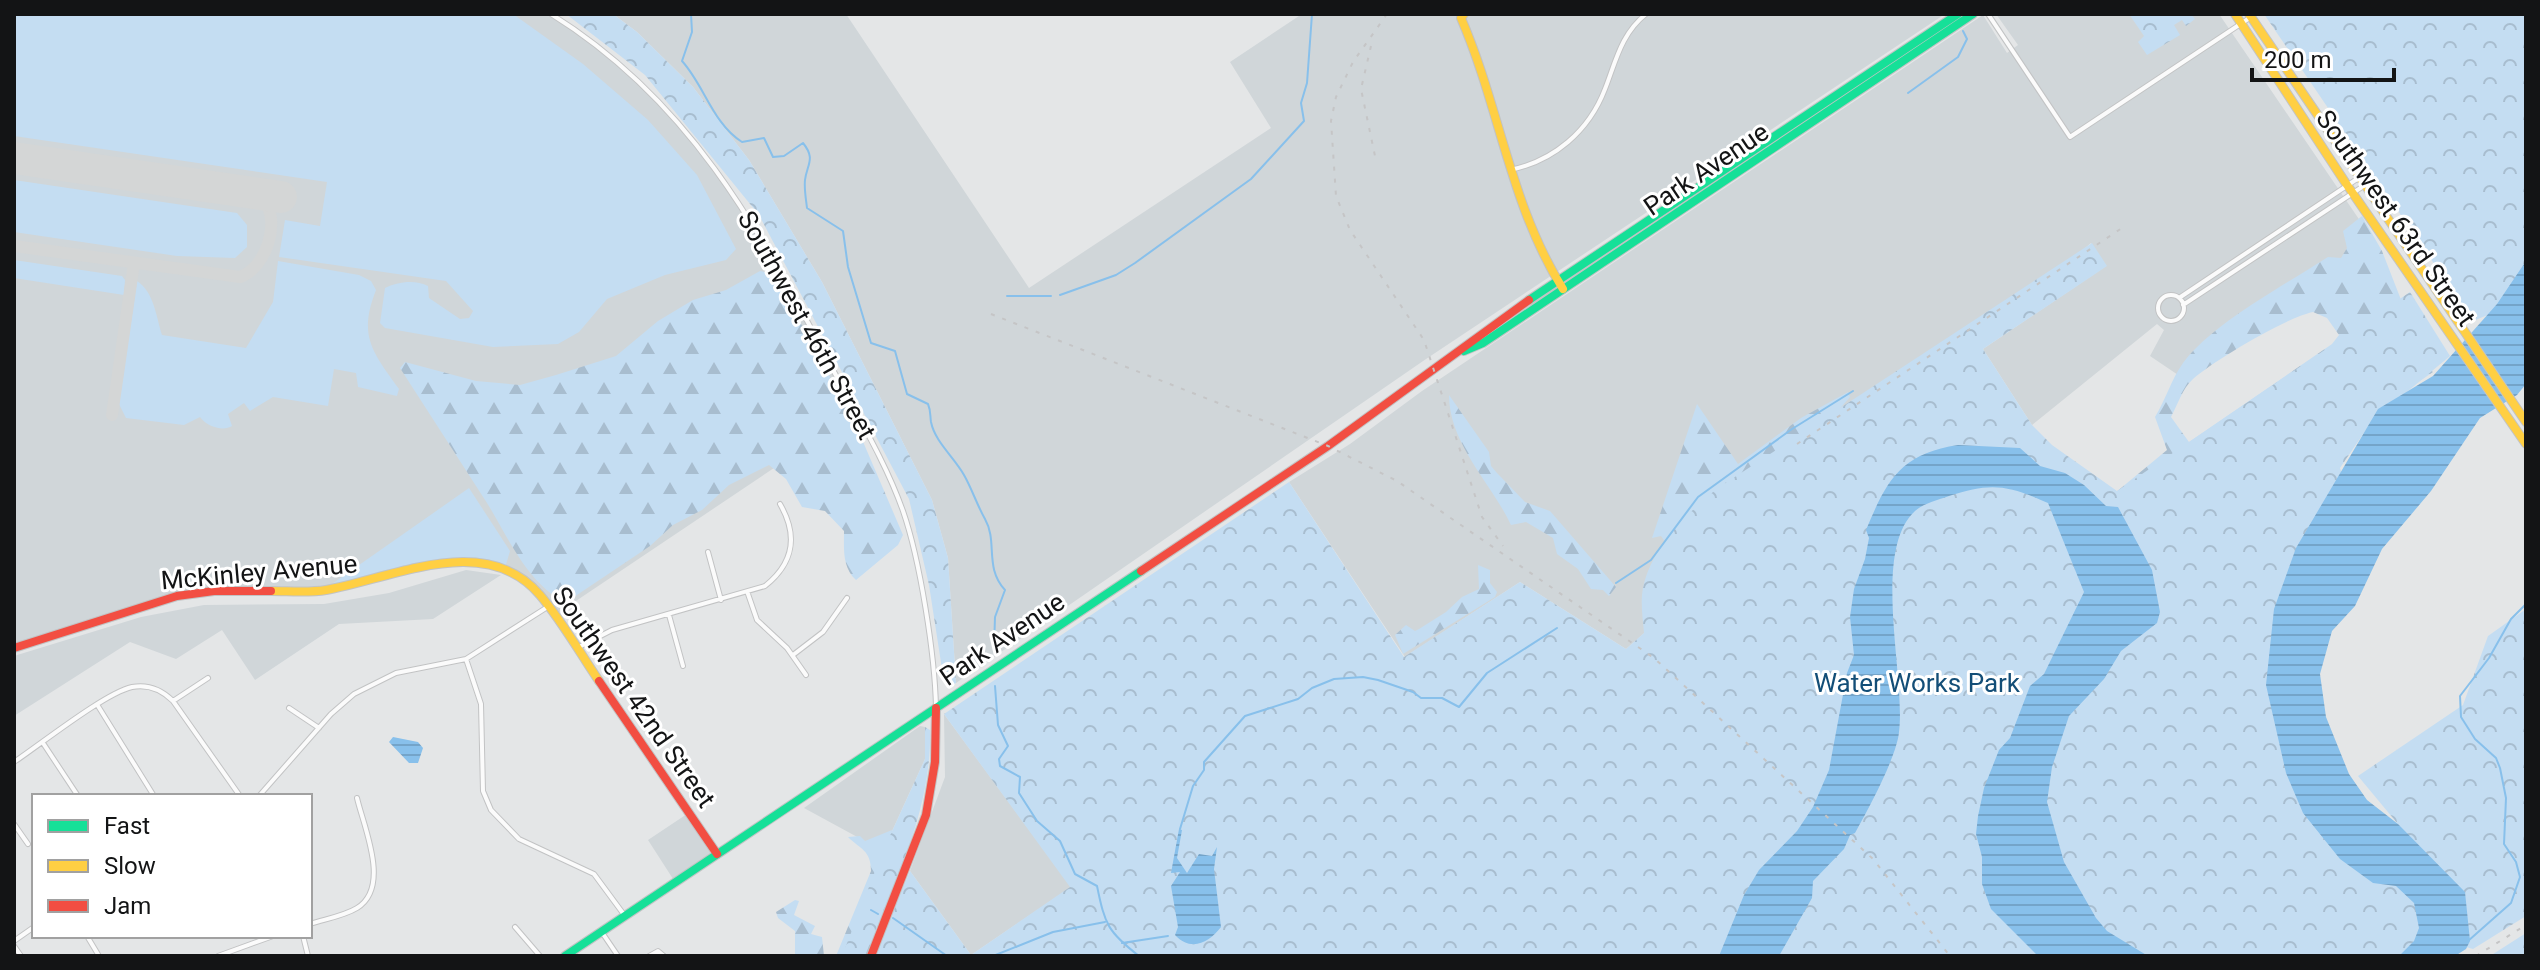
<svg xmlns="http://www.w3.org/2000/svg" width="2540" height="970" viewBox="0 0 2540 970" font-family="Roboto,sans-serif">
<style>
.built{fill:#d0d6d9}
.green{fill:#c4ddf2}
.forest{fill:url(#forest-firs);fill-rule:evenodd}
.park{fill:url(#park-crowns)}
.water{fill:url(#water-rules)}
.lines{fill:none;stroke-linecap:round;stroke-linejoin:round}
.stream{stroke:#88c0eb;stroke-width:2}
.taxiway{stroke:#d4d6d6;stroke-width:12}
.runway{stroke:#d4d6d6;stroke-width:32}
.street-casing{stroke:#c2c3c4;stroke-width:6}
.fast-casing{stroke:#c2c3c4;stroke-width:10}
.slow-casing{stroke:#c2c3c4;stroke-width:10}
.jam-casing{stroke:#c2c3c4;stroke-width:10}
.street{stroke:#fbfbfb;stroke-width:4}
.fast{stroke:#16e098;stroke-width:8}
.slow{stroke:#ffcf43;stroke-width:8}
.jam{stroke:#f24e42;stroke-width:8}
.rail{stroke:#c5c5c6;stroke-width:2;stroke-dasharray:4 8;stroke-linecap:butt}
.labels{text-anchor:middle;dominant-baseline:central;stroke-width:6;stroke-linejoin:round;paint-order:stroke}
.street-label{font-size:26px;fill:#131415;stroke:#fff}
.park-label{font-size:26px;fill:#134e77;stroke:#fff}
</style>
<defs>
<pattern id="forest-firs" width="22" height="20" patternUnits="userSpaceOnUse" patternTransform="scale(2)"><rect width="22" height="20" fill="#c4ddf2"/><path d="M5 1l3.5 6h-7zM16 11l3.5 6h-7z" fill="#a8bdcf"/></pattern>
<pattern id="park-crowns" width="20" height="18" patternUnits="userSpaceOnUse" patternTransform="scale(2)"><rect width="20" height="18" fill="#c4ddf2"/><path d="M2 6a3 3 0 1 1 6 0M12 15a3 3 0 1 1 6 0" fill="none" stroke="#a8bdcf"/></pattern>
<pattern id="water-rules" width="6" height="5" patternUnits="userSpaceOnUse" patternTransform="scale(2)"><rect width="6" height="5" fill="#88c0eb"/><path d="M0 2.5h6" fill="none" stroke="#74a4c9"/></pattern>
</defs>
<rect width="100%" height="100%" fill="#e4e6e7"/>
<path class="built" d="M14 14H551L620 64 686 130 721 173 766 245 856 413 555 615 530 584 496 565 461 560 322 591H238L177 596 14 648Z
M613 14H846L1029 288 1271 128 1230 62 1302 14H1945L1426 359 956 683 948 558 932 500 822 282 749 160 693 87 637 32Z
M1996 14H2219L2380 250 2187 381 2150 356 2164 330 2157 324 2032 425 1983 349 2106 266 2091 243 1626 649 1520 582 1405 657 1289 482 1350 444 1422 391 1983 15 2007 53 2018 45Z
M466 570 501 575 433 619 339 624 255 680 222 630 176 659 130 642 14 716V656L141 617 204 605 324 604 389 593Z
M944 714 1071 887 971 955 910 871 945 777Z
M920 726 925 727V759L883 851 804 808Z
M690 812 717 854 675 882 648 840Z"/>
<path class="green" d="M14 14H513L583 64 648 120 697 175 736 249 726 260 665 275 607 299 579 332 558 344 493 347 385 328 380 323 385 288C397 282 415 279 428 286L429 298 460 319 469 318 473 311 446 281 279 257 285 220 320 226 327 182 14 136Z
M14 180 237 213 247 225V247L235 258 177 256 14 232Z
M14 260 122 276 125 280 124 295 14 278Z
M278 261 359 275 371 281 376 290C358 336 372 351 399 389L397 396 358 387 356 373 334 369 328 406 273 397 250 411 244 403 228 414 232 426C223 432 206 426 200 417L184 425 126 418 119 404 137 281C154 292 156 316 162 335L246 348 273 302Z
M469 488 510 551 505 568 461 560 322 591Z"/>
<path class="forest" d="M2362 216 2382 251 2405 310 2393 343 2433 372 2378 410 2115 493 2167 450 2155 417C2166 399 2171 380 2183 363 2213 323 2285 285 2328 257L2341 258 2347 248 2343 231ZM2313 312 2327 318 2339 335 2332 344 2189 442 2171 417C2178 404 2182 389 2193 379 2213 361 2287 317 2313 312Z
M760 271 774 274 855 423 903 535 898 545 856 580C842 567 844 549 844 531L825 511 802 507 786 479 769 465 729 485 702 510 673 525 650 546 565 603C525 580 510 540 487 503 458 458 429 413 400 368L405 362 476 381 520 385 556 375 616 356 658 321 693 300 726 290Z
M1848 392 1850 397 1836 413 1666 543 1661 536 1652 538 1697 404 1738 464 1801 418Z
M1449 395 1489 452 1491 466 1497 473 1525 502 1550 511 1616 587 1609 596 1603 590 1591 589 1578 569 1557 554 1553 538 1526 522 1511 525C1492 484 1449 444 1449 395Z
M1478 565 1490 570V583L1497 592 1495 597 1403 654 1395 635 1406 625 1415 631 1419 629 1446 612 1462 597 1479 589Z
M892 830 887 891 891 896 867 956H836L871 871C871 850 860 849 848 837L860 836 865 841Z
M795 900 799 901 794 915 815 926 811 934 822 937 824 956H795V931L778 918 776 912Z"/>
<path class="park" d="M566 14H613L637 32 693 87 749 160 822 282 932 500 948 558 956 683 948 687 944 682 929 585 909 499 759 215 645 75Z
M2129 14H2191L2195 19 2186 26 2182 20 2174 25 2180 35 2147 55 2138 42 2144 36Z
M2264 14H2526V277L2507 307 2473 321Z
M2092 243 2107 266 1983 349 2032 425 2052 445 2117 491 2410 292 2450 356 2372 421 2340 468 2347 489 2278 675 2424 902 2415 956H874L910 871 971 955 1070 887 944 714 1289 482 1404 657 1520 582 1626 649 1644 633C1643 621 1641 607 1642 595 1647 551 1686 514 1718 488Z
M2526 609V916L2473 949 2459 945 2436 870 2358 776 2463 705 2488 636Z
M925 727 930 730C932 811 894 882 865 956H842L883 851 925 759Z
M2526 933V956H2490Z"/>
<path class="water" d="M2526 261V384L2517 395 2480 418 2431 491 2382 549 2355 606 2332 631 2320 674 2326 717 2349 774 2367 800 2398 824 2465 892 2470 941 2466 949 2455 956H2399L2414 941 2419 928 2414 903 2396 886 2373 883 2340 859 2303 813 2286 773 2266 685 2274 609 2296 548 2378 409 2433 376 2497 304Z
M1958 445 2020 448 2040 466 2065 473 2084 485 2106 506 2118 507 2152 570 2160 612 2157 623 2121 651 2104 679 2069 716 2052 767 2047 802 2064 862 2096 918 2107 931 2148 956H2038L1991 909 1982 884V857L1976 834 1978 816 1984 788 1999 750 2010 738 2030 686 2044 674 2084 592 2048 503C2008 485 1991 482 1949 496 1938 500 1924 503 1915 511 1871 551 1906 678 1899 732 1897 756 1868 810 1855 833L1850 835 1844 849 1813 881 1812 898 1779 956H1719L1744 895 1759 870 1797 831 1813 807 1829 770 1847 673 1854 655 1850 617 1854 589 1865 559 1869 538 1866 530C1887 480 1900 454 1958 445Z
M393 737 418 742 423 748 418 763H409L389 742Z
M1179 829 1182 830 1177 858 1187 873 1199 854 1212 856 1217 847 1214 869 1221 927C1209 943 1191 952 1175 935L1178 927 1171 886 1180 872 1171 873Z"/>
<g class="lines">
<path class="stream" d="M691 14 692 32 682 61C704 85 713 124 742 142L764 138 773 157 784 156 803 143C816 159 807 164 805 180 804 189 806 199 807 208L843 231 848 267 871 343 895 351 907 394 928 404C931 411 930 416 931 422 935 442 954 457 964 475 972 489 977 505 985 519 998 542 984 567 1005 590L995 617 994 648
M1908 93 1958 57 1967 39 1963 31
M1060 295 1116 275 1135 263 1251 179 1304 121 1301 103 1307 83 1312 14
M1007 296H1051
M1616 583 1651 560 1698 497 1792 429 1853 391
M995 686 998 725 1008 746 999 759 1000 766 1020 777 1019 793 1037 821 1060 841 1075 874 1097 886C1105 925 1108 932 1139 956
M1180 829 1193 786 1204 770V762L1245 716 1298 699 1312 688 1334 679 1363 677 1378 680 1413 692 1421 698H1442L1459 707 1487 673 1557 628
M871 910 878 914
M893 918 947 956
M2468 941 2511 903 2520 877 2516 862 2504 844 2506 798 2500 768 2496 758 2475 739 2461 717 2460 696 2489 658 2511 619 2526 604
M1122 943 1168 936
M993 956 1053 932 1105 922"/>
<path class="taxiway" d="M14 246 240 277C266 268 281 222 264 200L247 192
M112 415 134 263"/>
<path class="runway" d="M14 158 281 197"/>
<g class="street-casing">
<path id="street" d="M551 14C688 99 757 225 830 364 855 412 885 460 903 511 920 560 935 655 936 708
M1988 14 2070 137 2251 17
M1510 170C1554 161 1589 131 1605 89 1616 61 1621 34 1646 14
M2158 308a13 13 0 1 1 26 0a13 13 0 1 1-26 0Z
M2179 298 2360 177
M2183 305 2365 185
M708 552 721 600
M748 594 757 620 787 648 806 675
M669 615 683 666
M577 648 612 630 765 586C794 563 798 535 780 504
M793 655 823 632 847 598
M466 659 481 704 483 791 491 810 519 839 594 874 625 916
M173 701 208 678
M98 706 154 796
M289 708 319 728
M43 743 78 796
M14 762C41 744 105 693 132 687 148 684 162 690 173 701L240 796
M259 796 331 714 354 694 396 673 466 659 549 606
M14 824 28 844
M310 924C325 919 344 916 357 908 391 887 364 828 357 798
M515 927 540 956
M601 931 618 956
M87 936 99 956
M303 936 308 956
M14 941 34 927
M14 946 21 956
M218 956 273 936
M649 956 658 951 664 956"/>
</g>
<g class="fast-casing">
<path id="fast" d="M1529 300 1958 14
M1464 351 1483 343 1973 14
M565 956 1141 571"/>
</g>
<g class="slow-casing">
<path id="slow" d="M1464 14 1461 18C1500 108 1510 205 1563 289
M2235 14 2345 182 2526 444
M2249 14 2526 422
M271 591C289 591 309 593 326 590 393 578 486 531 540 595 562 621 580 653 599 681"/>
</g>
<g class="jam-casing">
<path id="jam" d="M1141 571 1328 446 1529 300
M14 648 177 596 214 591H271
M599 681 717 854
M871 956 926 815 935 762 936 708"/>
</g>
<use href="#street" class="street"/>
<use href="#fast" class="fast"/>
<use href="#slow" class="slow"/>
<use href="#jam" class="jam"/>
<path class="rail" d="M1387 14 1353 62 1336 97 1331 121 1336 196 1350 230 1424 340 1482 517 1503 546
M1371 46 1361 89 1375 156
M991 314 1328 446 1397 481 1654 658 1873 859 1950 956
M1797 444 2122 228
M2476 956 2526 925"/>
</g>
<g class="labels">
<g class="street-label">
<text transform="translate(1706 169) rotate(-34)">Park Avenue</text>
<text transform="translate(2396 218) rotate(55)">Southwest 63rd Street</text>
<text transform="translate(807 325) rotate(61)">Southwest 46th Street</text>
<text transform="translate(259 572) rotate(-5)">McKinley Avenue</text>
<text transform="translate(1002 639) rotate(-34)">Park Avenue</text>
<text transform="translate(634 697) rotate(55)">Southwest 42nd Street</text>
</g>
<g class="park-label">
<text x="1917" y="683">Water Works Park</text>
</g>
</g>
<rect width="2540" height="970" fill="none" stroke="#131415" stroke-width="32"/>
<rect x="32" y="794" width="280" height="144" fill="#ffffff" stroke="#a1a1a1" stroke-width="2"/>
<rect x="48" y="820" width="40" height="12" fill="#16e098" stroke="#a1a1a1" stroke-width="2"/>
<text x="104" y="834" font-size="24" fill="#131415">Fast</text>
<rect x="48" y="860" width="40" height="12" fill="#ffcf43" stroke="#a1a1a1" stroke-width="2"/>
<text x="104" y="874" font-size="24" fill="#131415">Slow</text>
<rect x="48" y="900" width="40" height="12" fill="#f24e42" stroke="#a1a1a1" stroke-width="2"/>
<text x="104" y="914" font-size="24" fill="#131415">Jam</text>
<path d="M2252 68v12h142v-12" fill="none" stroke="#131415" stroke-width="4"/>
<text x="2264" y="68" font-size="24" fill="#131415" stroke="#ffffff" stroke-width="6" paint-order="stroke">200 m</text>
</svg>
